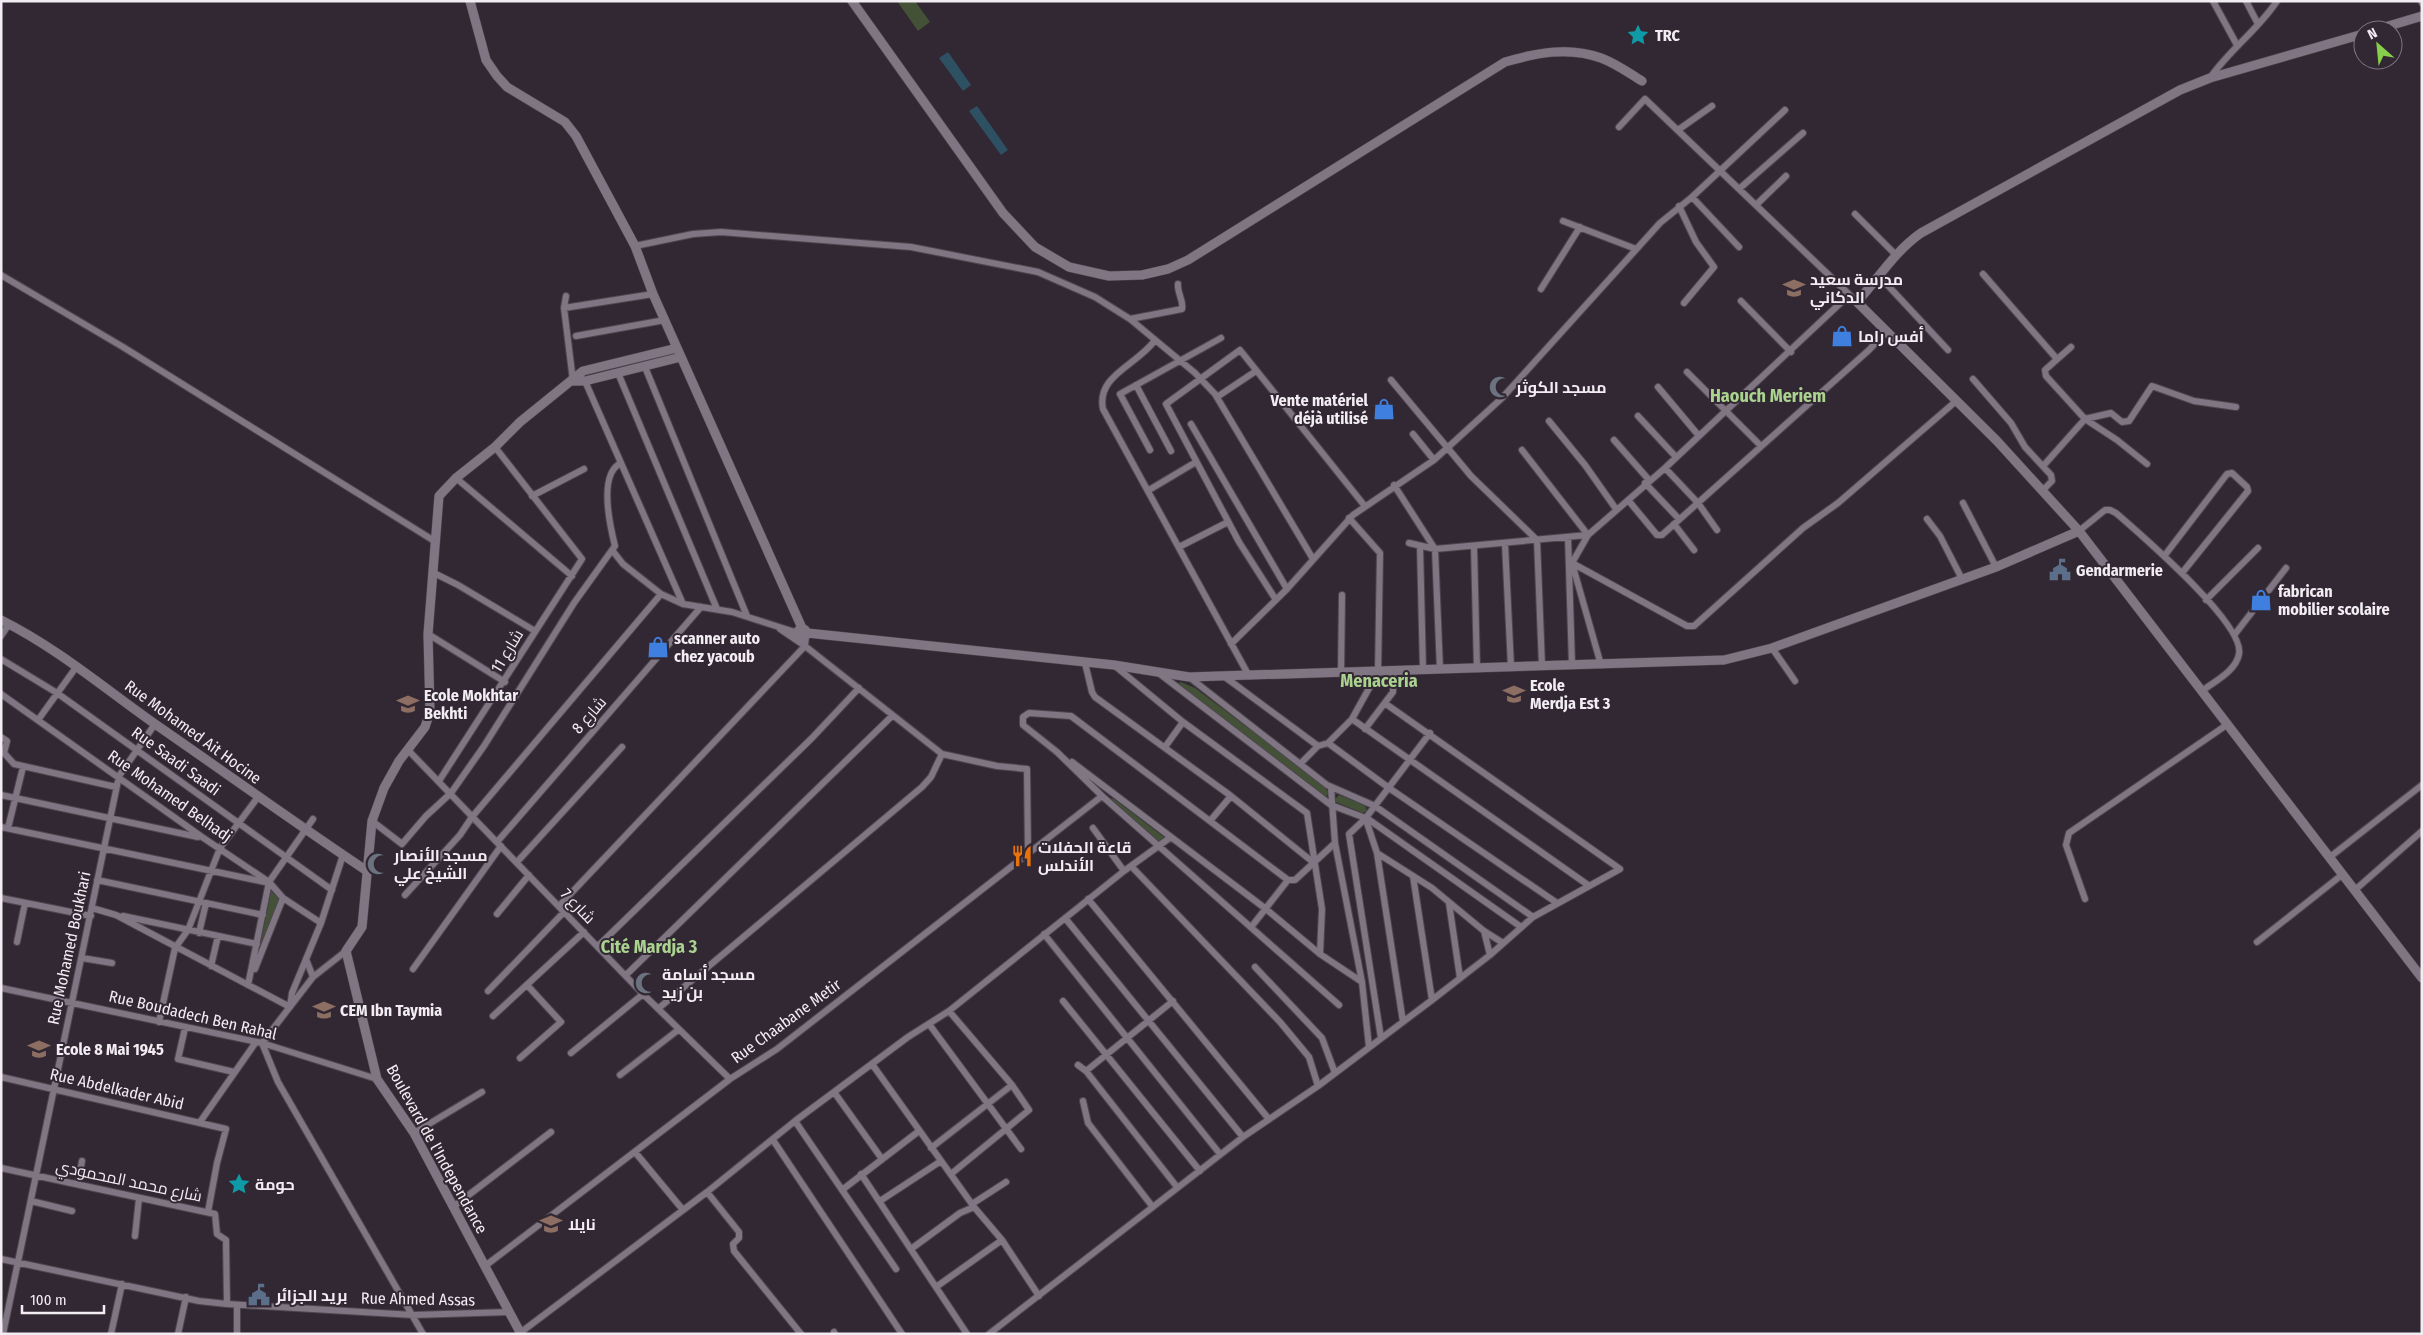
<svg xmlns="http://www.w3.org/2000/svg" width="2423" height="1335" viewBox="0 0 2423 1335" font-family="'Fira Sans Condensed',Cairo,sans-serif">
<style>
.green{fill:#435236}
.water{fill:#2e5063}
.lines{fill:none;stroke-linecap:round;stroke-linejoin:round}
.street-casing{stroke:#4d464f;stroke-width:8}
.secondary-casing{stroke:#4d464f;stroke-width:10}
.street{stroke:#807582;stroke-width:6}
.secondary{stroke:#807582;stroke-width:9}
.labels{text-anchor:middle;dominant-baseline:central;stroke-width:4;stroke-linejoin:round;paint-order:stroke}
.poi-label{font-size:16px;font-weight:bold;fill:#f2ecf3;stroke:#322833;text-anchor:start}
.street-label{font-size:16px;fill:#f2ecf3;stroke:#322833}
.neighbourhood-label{font-size:18px;font-weight:bold;fill:#abd390;stroke:#322833}
</style>
<rect width="100%" height="100%" fill="#322833"/>
<path class="green" d="M897 1H915L930 22 918 31Z
M1181 682 1195 688 1325 786 1328 793 1326 798 1177 684Z
M1339 795 1365 805 1367 811 1363 813 1336 802 1335 799Z
M1110 798 1114 799 1165 838 1160 843Z
M271 891 280 899 258 955Z"/>
<path class="water" d="M948 52 971 85 963 91 939 58Z
M977 106 1008 150 1001 155 969 111Z"/>
<g class="lines">
<g class="street-casing">
<path id="street" d="M2213 1 2237 45
M2246 1 2258 24
M2421 1 2422 3
M2210 78C2229 50 2258 30 2277 1
M1619 127 1645 99 1857 302
M1678 130 1712 106
M1739 189 1803 133
M1692 197 1739 247
M1756 205 1786 176
M1679 206 1696 242 1714 267 1684 303
M1855 214 1896 255
M1563 221 1636 249
M635 246 693 234 721 232 911 247 1038 272 1095 297 1130 319 1195 373 1215 394 1313 559
M1983 274 2057 359
M1 275 123 347 436 542
M1880 277 1948 350
M1541 289 1580 227
M566 296 564 308 573 381
M1741 301 1791 352
M564 308 653 294
M1130 319 1182 309C1184 301 1177 293 1178 284
M576 336 665 320
M1155 340C1138 365 1096 375 1103 409L1249 676
M2071 347 2045 370 2046 376 2085 419 2117 440 2147 464
M645 367 747 616
M1687 372 1761 446
M618 373 717 609
M1973 379 2011 423 2025 447 2051 475 2052 481 2043 490
M1391 380 1471 476 1537 540 1542 666
M585 381 621 463C598 474 610 526 615 546L612 550 623 564 661 594 683 604 732 612 798 633
M1136 385 1171 451
M1658 387 1699 436
M1217 397 1256 371
M1638 416 1676 457
M1549 421 1585 465 1616 509
M1191 424 1287 589
M1413 434 1434 460
M1614 440 1649 480
M1150 450 1120 394 1221 338
M1522 450 1588 535 1665 468 1849 295
M621 463 683 604
M2044 465 2085 419 2111 413 2122 422 2129 421 2152 386 2194 401 2236 407
M1665 468 1698 503 1717 530
M456 478 572 576
M1645 483 1679 519
M1394 485 1435 549 1440 670
M1149 490 1196 462
M532 496 584 469
M1628 500 1657 535H1662L1869 350 1886 332
M1963 503 1996 567
M1349 518 1380 553 1378 672 1352 719
M1927 519 1940 536 1962 579
M1674 524 1694 550
M2079 531 2105 510H2110L2116 513C2140 534 2245 624 2239 654 2236 671 2215 681 2202 691
M1568 537 1572 665
M1409 543 1435 549 1588 535 1572 563 1601 665
M1505 544 1511 667
M1420 546 1423 670
M1179 547 1228 522
M1474 547 1477 669
M2165 555 2227 474 2232 473 2247 487 2248 491 2182 573
M1572 563 1687 626H1694L1803 528 1838 503 1955 402
M434 573 458 585 535 631
M1276 600 1239 542 1166 404 1240 350 1364 505
M2206 600 2258 548
M780 629 805 646 942 754 997 766 1027 769 1028 854
M428 634 505 682
M2235 634 2286 568
M1 636 9 624
M1231 644 1287 589 1353 515 1434 460 1502 398 1660 223 1692 197 1785 110
M1772 648 1795 681
M1 659 57 693 332 890
M1085 663 1092 692 1095 697 1231 796 1314 863
M1115 666 1183 722 1307 813 1322 909 1320 954
M1160 674 1331 805 1368 819 1521 927
M1341 674 1342 595
M1189 677 1327 785 1375 806 1533 917
M1225 677 1318 746
M1 694 202 837 269 882 283 898 321 923
M38 720 77 666
M1365 729 1393 692V672
M1 737 7 741 4 753 14 764 116 787
M1328 743 1389 788 1557 903
M1165 747 1183 722
M408 750 643 994 730 1079
M1072 762 1266 909 1320 954 1362 982
M1300 764 1318 746 1328 743 1352 719 1588 885
M439 781 582 559 495 447
M1331 788 1335 843 1362 982 1369 1047
M1 795 198 837
M1366 820 1377 853 1403 1022
M372 821 402 844 426 816 451 793 484 746 574 603 612 550
M1210 821 1231 796
M1 827 265 882
M8 828 23 767
M1093 828 1124 871
M497 842 701 607
M1377 853 1432 888 1484 931 1503 943
M2330 857 2422 785
M517 862 622 747
M1132 867 1280 1022 1309 1057 1318 1086
M1413 876 1432 1000
M97 880 263 915
M1288 880 1071 716 1029 713 1023 717V725L1057 752 1102 796 1339 1005
M2355 890 2422 831
M405 895 460 835 472 817 661 594
M1 898 91 916
M1088 899 1268 1118
M2085 899 2066 845 2069 833 2228 724
M1449 903 1460 978
M559 906 805 646 806 636
M92 908 116 915 290 1007 292 993 321 923 343 855
M497 914 529 875
M123 916 257 944
M1065 918 1243 1137
M1252 926 1288 880H1295L1335 843
M1484 931 1490 955
M199 933 206 903
M1044 934 1220 1154
M17 942 25 903
M2257 942 2343 874
M598 946 812 738 859 688
M346 951 313 977 262 1043 278 1082 423 1334
M82 958 112 963
M306 959 313 977
M211 966 218 936
M1255 967 1322 1038 1335 1073
M255 969 283 898
M413 969 501 846
M626 975 892 716
M248 985 269 882 313 819
M1 988 262 1043 377 1079
M488 991 564 912
M1063 1001 1200 1171
M659 1008 922 787 931 777 942 754
M949 1011 1012 1085 1029 1110 951 1174
M493 1016 584 932
M159 1022 175 948 188 930 220 848 258 797
M929 1024 1021 1149
M185 1028 178 1059 234 1072
M1381 1038 1349 834 1365 819 1430 733
M571 1053 643 994
M520 1058 561 1022 527 985
M872 1064 974 1207 1002 1240 1039 1296
M1078 1065 1086 1071 1177 1187
M1086 1071 1173 1001
M620 1075 678 1030
M1 1077 226 1129 217 1163 208 1212
M834 1092 882 1159
M1083 1101 1088 1123 1152 1206
M795 1121 896 1269
M200 1122 256 1042
M414 1133 482 1092
M773 1140 902 1334
M931 1148 1012 1085
M635 1152 683 1210
M1 1168 215 1214 217 1234 226 1240 227 1304
M861 1174 967 1334
M78 1183 82 1161
M842 1190 919 1131
M707 1192 739 1232V1238L733 1244 734 1251 801 1334
M31 1201 72 1211
M880 1201 941 1161
M972 1204 1006 1182
M453 1207 551 1132
M135 1236 139 1198
M911 1249 960 1213 974 1207
M1 1259 199 1301 227 1304 413 1315 509 1312
M485 1266 730 1079 777 1049 1102 796
M936 1287 1002 1240
M834 1332 835 1334
M520 1333 707 1192 795 1121 908 1037 949 1011 1124 871 1171 837
M3 1334 119 776 155 724
M111 1334 122 1284
M178 1334 186 1297
M237 1334V1305
M989 1334 1243 1137 1318 1086 1432 1000 1490 955 1533 917 1620 869 1386 704"/>
</g>
<g class="secondary-casing">
<path id="secondary" d="M470 1 486 60 497 76 507 87 565 122 576 136 635 246 653 294 802 628
M852 1 1003 213 1035 247 1069 267 1109 276 1142 275 1168 269 1188 260 1505 62C1536 53 1569 46 1601 58 1615 63 1629 73 1642 81
M2375 30 2422 16
M2363 34 2210 78 2180 90 1921 233C1895 251 1878 279 1857 302L1997 441 2079 531 2422 978
M573 381H585L681 357
M1 620C57 648 104 688 155 724 226 773 295 823 367 871
M797.5 633a4.5 4.5 0 1 1 9 0a4.5 4.5 0 1 1-9 0Z
M807 633 1114 665 1189 677 1724 660 1772 648 1996 567 2079 531
M521 1334 414 1133 377 1079 346 951 362 927 372 821 384 788 399 761 425 727 430 712 428 634 439 496 456 478 495 447 520 422 583 371 677 348"/>
</g>
<use href="#street" class="street"/>
<use href="#secondary" class="secondary"/>
</g>
<defs>
<g id="sight-bare" transform="scale(1.725)"><path d="M0-6L1.8-2.2L6-1.7L2.9 1.2L3.7 5.4L0 3.3L-3.7 5.4L-2.9 1.2L-6-1.7L-1.8-2.2Z" fill="#0f9aa8" stroke="#322833" stroke-width="2.5" paint-order="stroke"/></g>
<g id="school-bare" transform="scale(1.725)"><path d="M0-5L7-2L0 1L-7-2ZM-4 1L0 2.5L4 1V4Q0 6-4 4Z" fill="#8d6e63" stroke="#322833" stroke-width="2.5" paint-order="stroke"/></g>
<g id="shop-bare" transform="scale(1.725)"><path d="M-5-2.5h2.3a2.7 3.5 0 0 1 5.4 0H5L5.5 6h-11ZM-1.5-2.5h3a1.5 2.3 0 0 0-3 0Z" fill="#3f7fe0" stroke="#322833" stroke-width="2.5" paint-order="stroke"/></g>
<g id="mosque-bare" transform="scale(1.725)"><path d="M3.5-4.9A6 6 0 1 0 3.5 4.9A5 5 0 1 1 3.5-4.9Z" fill="#6b7280" stroke="#322833" stroke-width="2.5" paint-order="stroke"/></g>
<g id="civic-bare" transform="scale(1.725)"><path d="M-.6-6.5H3V-4.5H.6V-3L4-1V1h2V6H-6V1h2V-1L-.6-3ZM-1.2 2.5V6h2.4V2.5Z" fill="#5c6f8a" stroke="#322833" stroke-width="2.5" paint-order="stroke"/></g>
<g id="restaurant-bare" transform="scale(1.725)"><path d="M-5-6h1v4h1v-4h1v4h1v-4h1v5L-1.5 .5V6h-2V.5L-5-1ZM5-6V6H3V1.5H1.5Q1.5-4 5-6Z" fill="#e8710a" stroke="#322833" stroke-width="2.5" paint-order="stroke"/></g>
</defs>
<g fill-rule="evenodd">
<use href="#sight-bare" x="1638" y="35"/>
<use href="#school-bare" x="1794" y="288"/>
<use href="#shop-bare" x="1842" y="336"/>
<use href="#mosque-bare" x="1500" y="387"/>
<use href="#shop-bare" x="1384" y="409"/>
<use href="#civic-bare" x="2060" y="570"/>
<use href="#shop-bare" x="2261" y="600"/>
<use href="#shop-bare" x="658" y="647"/>
<use href="#school-bare" x="1514" y="694"/>
<use href="#school-bare" x="408" y="704"/>
<use href="#restaurant-bare" x="1022" y="856"/>
<use href="#mosque-bare" x="378" y="864"/>
<use href="#mosque-bare" x="646" y="983"/>
<use href="#school-bare" x="324" y="1010"/>
<use href="#school-bare" x="39" y="1049"/>
<use href="#sight-bare" x="239" y="1184"/>
<use href="#school-bare" x="551" y="1224"/>
<use href="#civic-bare" x="259" y="1295"/>
</g>
<g class="labels">
<g class="poi-label">
<text x="1655" y="35">TRC</text>
<text x="1810" y="279">مدرسة سعيد<tspan x="1810" dy="18">الدكاني</tspan></text>
<text x="1858" y="336">أفس راما</text>
<text x="1516" y="387">مسجد الكوثر</text>
<text x="1368" y="400" text-anchor="end">Vente matériel<tspan x="1368" dy="18">déjà utilisé</tspan></text>
<text x="2076" y="570">Gendarmerie</text>
<text x="2278" y="591">fabrican<tspan x="2278" dy="18">mobilier scolaire</tspan></text>
<text x="674" y="638">scanner auto<tspan x="674" dy="18">chez yacoub</tspan></text>
<text x="1530" y="685">Ecole<tspan x="1530" dy="18">Merdja Est 3</tspan></text>
<text x="424" y="695">Ecole Mokhtar<tspan x="424" dy="18">Bekhti</tspan></text>
<text x="1038" y="847">قاعة الحفلات<tspan x="1038" dy="18">الأندلس</tspan></text>
<text x="394" y="855">مسجد الأنصار<tspan x="394" dy="18">الشيخ علي</tspan></text>
<text x="662" y="974">مسجد أسامة<tspan x="662" dy="18">بن زيد</tspan></text>
<text x="340" y="1010">CEM Ibn Taymia</text>
<text x="56" y="1049">Ecole 8 Mai 1945</text>
<text x="255" y="1184">حومة</text>
<text x="568" y="1224">نايلا</text>
<text x="276" y="1295">بريد الجزائر</text>
</g>
<g class="street-label">
<text transform="translate(507 651) rotate(-59)">شارع 11</text>
<text transform="translate(589 715) rotate(-49)">شارع 8</text>
<text transform="translate(193 732) rotate(36)">Rue Mohamed Ait Hocine</text>
<text transform="translate(176 761) rotate(36)">Rue Saadi Saadi</text>
<text transform="translate(170 796) rotate(35)">Rue Mohamed Belhadj</text>
<text transform="translate(578 906) rotate(46)">شارع 7</text>
<text transform="translate(69 948) rotate(-78)">Rue Mohamed Boukhari</text>
<text transform="translate(193 1015) rotate(13)">Rue Boudadech Ben Rahal</text>
<text transform="translate(786 1021) rotate(-36)">Rue Chaabane Metir</text>
<text transform="translate(117 1089) rotate(13)">Rue Abdelkader Abid</text>
<text transform="translate(437 1149) rotate(61)">Boulevard de l'Independance</text>
<text transform="translate(129 1181) rotate(12)">شارع محمد المحمودي</text>
<text transform="translate(418 1299) rotate(1)">Rue Ahmed Assas</text>
</g>
<g class="neighbourhood-label">
<text x="1768" y="396">Haouch Meriem</text>
<text x="1379" y="681">Menaceria</text>
<text x="649" y="947">Cité Mardja 3</text>
</g>
</g>
<rect width="2423" height="1335" fill="none" stroke="#f2ecf3" stroke-width="5"/>
<g transform="translate(2378 45) rotate(333)"><circle r="24" fill="#322833" stroke="#7f7680"/>
<path d="M0-4L9 19L0 12L-9 19Z" fill="#87cf4b"/>
<text y="-8" font-size="14" font-weight="bold" text-anchor="middle" fill="#f2ecf3">N</text>
</g>
<path d="M22 1305v8h82v-8" fill="none" stroke="#f2ecf3" stroke-width="2.5"/>
<text x="30" y="1305" font-size="15" fill="#f2ecf3" stroke="#322833" stroke-width="4" paint-order="stroke">100 m</text>
</svg>
